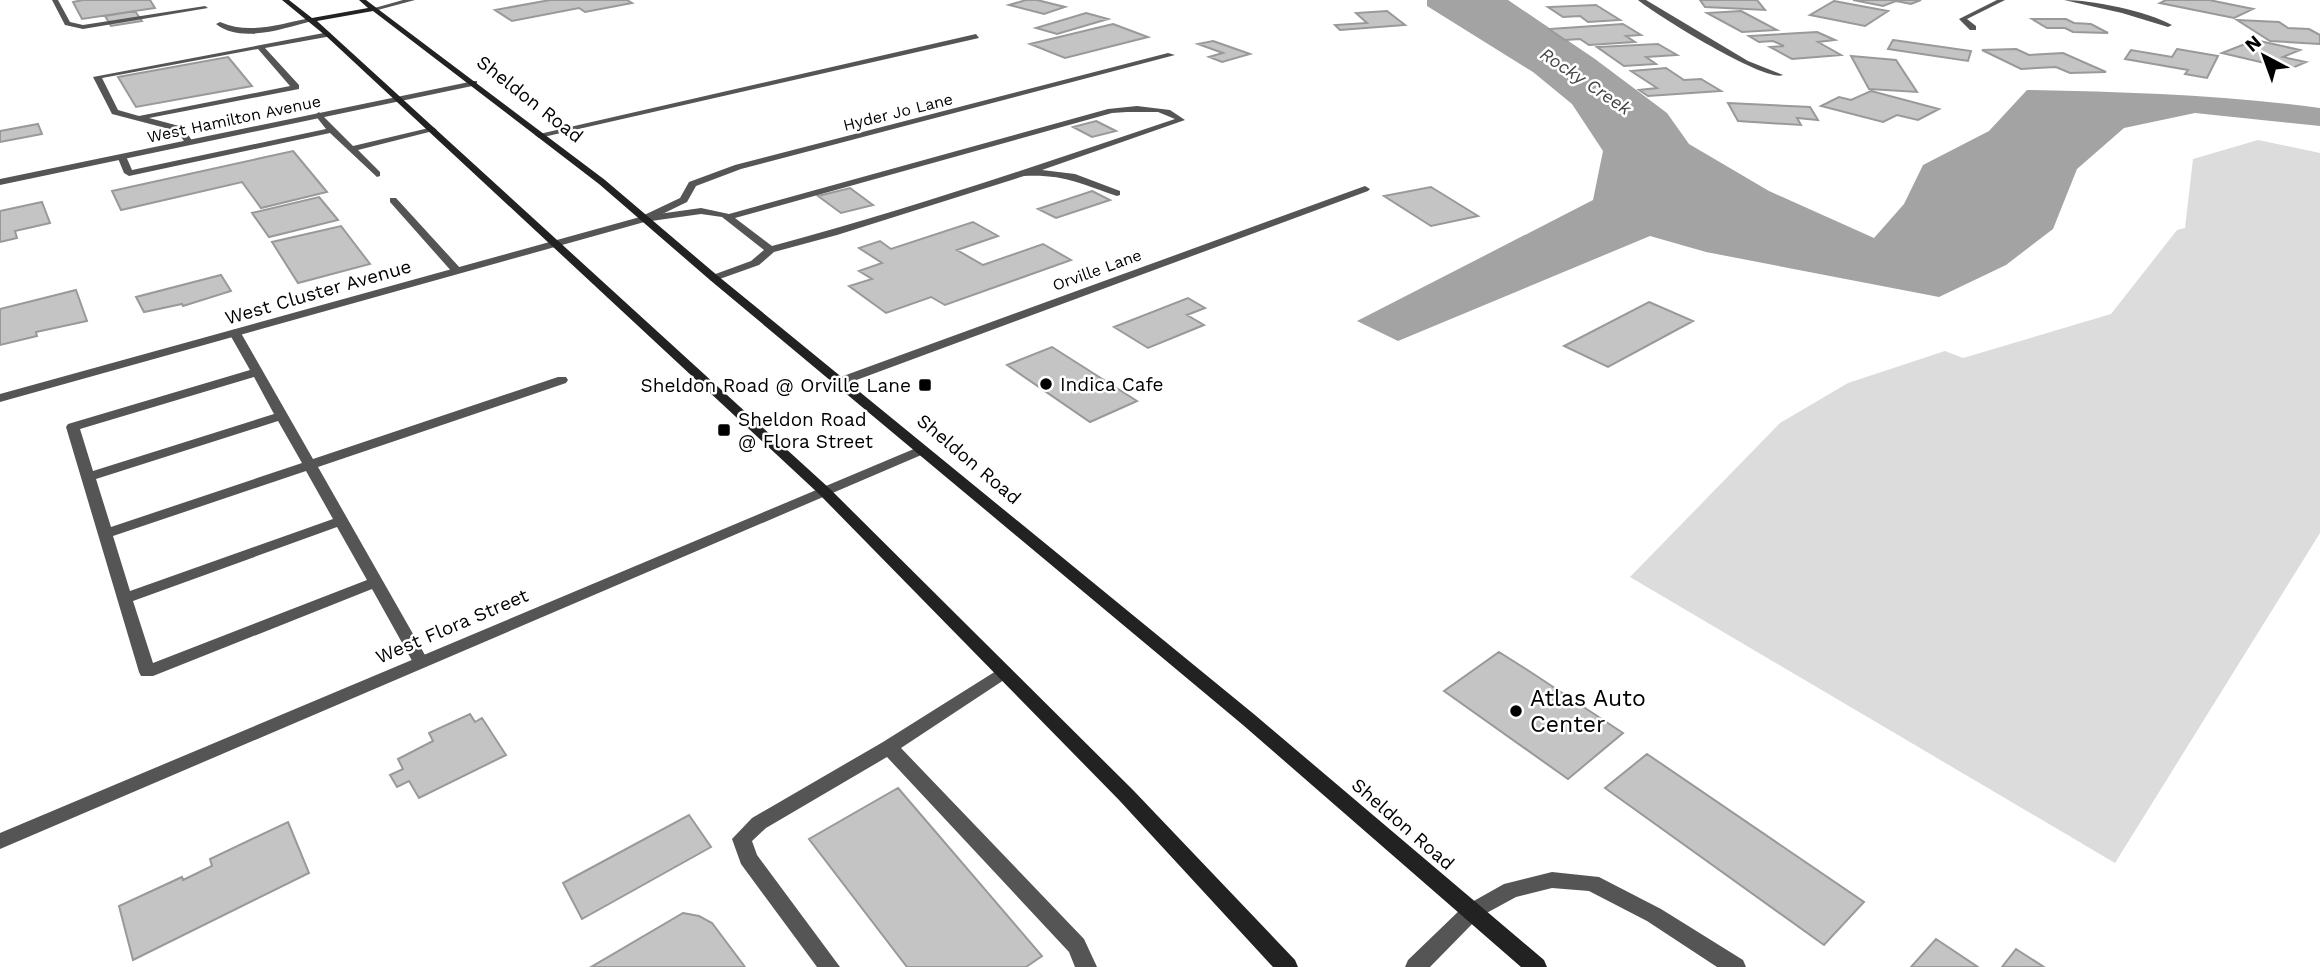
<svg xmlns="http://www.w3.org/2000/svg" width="2320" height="967" viewBox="0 0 2320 967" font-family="'Work Sans',sans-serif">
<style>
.green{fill:#dcdcdc}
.water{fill:#a3a3a3}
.building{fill:#c4c4c4;stroke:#999;stroke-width:2}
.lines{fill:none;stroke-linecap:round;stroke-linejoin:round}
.lane{fill:#555;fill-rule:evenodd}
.street{fill:#555;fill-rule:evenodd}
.secondary{fill:#222;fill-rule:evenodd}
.poi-dot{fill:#000;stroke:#fff;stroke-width:2.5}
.labels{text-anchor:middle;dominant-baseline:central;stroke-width:5;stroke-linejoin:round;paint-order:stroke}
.far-street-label{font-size:16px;fill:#000;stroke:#fff}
.far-water-label{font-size:18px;font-style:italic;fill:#444;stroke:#fff}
.street-label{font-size:19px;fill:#000;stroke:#fff}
.poi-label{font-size:19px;fill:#000;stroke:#fff;text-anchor:start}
.near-poi-label{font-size:23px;fill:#000;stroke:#fff;text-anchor:start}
</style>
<rect width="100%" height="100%" fill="#fff"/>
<path class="green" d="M2258 140 2320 153V533L2115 863 1630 577 1780 423 1848 383 1945 351 1963 358 2111 314 2177 230 2185 228 2193 159Z"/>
<path class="water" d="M1427 0H1508L1595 59 1667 113 1689 144 1769 191 1874 238 1904 204 1923 165 1989 131 2027 90C2125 92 2223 95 2320 108V126L2195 113 2124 128 2077 169 2053 229 2006 265 1939 297 1706 252 1650 236 1398 341 1357 321 1593 200 1603 151 1572 104 1533 72 1427 6Z"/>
<path class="building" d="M83 0H150L155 8 82 19 73 2Z
M550 0H627L632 3 585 12 579 8 512 21 495 10Z
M1026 0H1037L1065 7 1044 14 1009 5Z
M1700 0H1757L1765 10 1705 7Z
M1853 0H1921L1911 4 1896 1 1883 6Z
M2166 0H2209L2253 9 2234 18 2160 3Z
M1834 1 1888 11 1865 26 1810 15Z
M1596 5 1620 20 1588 22 1580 16 1563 17 1548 7Z
M135 11 142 21 111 26 105 16Z
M1387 11 1405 25 1340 30 1335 25 1367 23 1356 13Z
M1741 11 1777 30 1742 32 1707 13Z
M1086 13 1108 19 1057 34 1036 28Z
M2032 19H2066L2074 23 2091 24 2108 33 2073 32 2065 28H2047Z
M2237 20 2279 22 2288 28 2309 29 2320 35V44L2270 41Z
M1113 24 1148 37 1065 58 1030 44Z
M1623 24 1641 35 1626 36 1635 42 1589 45 1580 39 1565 40 1549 29Z
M1817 32 1835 40 1818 42 1841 55 1792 59 1770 47 1784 46 1773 41 1759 42 1749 36Z
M1893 40 1971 51 1968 61 1888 49Z
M2255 40 2300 50 2283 57 2306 62 2290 69 2222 53Z
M1213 41 1250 54 1222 62 1209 57 1223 53 1198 44Z
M1658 44 1677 55 1646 57 1656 64 1624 66 1597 47Z
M2016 49 2029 55 2063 53 2106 72 2070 73 2056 67 2021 69 1982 50Z
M2177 49 2218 56 2207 78 2185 74 2188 70 2125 59 2131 50 2172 57Z
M1851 56 1896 60 1917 92 1869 89Z
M228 57 252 86 136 107 118 77Z
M1666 68 1684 80 1701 79 1721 91 1648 96 1639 90 1657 88 1631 71Z
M1871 91 1939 109 1918 120 1897 115 1883 122 1821 106 1839 97 1851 100Z
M1728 103 1810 107 1818 120 1797 118 1801 125 1738 121Z
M1096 121 1116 131 1092 137 1073 127Z
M38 124 42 134 0 142V131Z
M293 151 327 192 261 208 242 182 121 210 112 191Z
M1431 187 1478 216 1431 226 1384 196Z
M850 188 873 205 841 213 818 196Z
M1092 191 1110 200 1056 218 1038 209Z
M319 197 338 220 269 237 252 213Z
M42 202 50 223 15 231 17 238 0 242V211Z
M973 222 998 236 957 250 983 265 1043 244 1071 260 945 305 931 297 886 313 849 286 872 279 859 271 882 263 859 248 880 241 891 249Z
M341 226 370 264 298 283 272 242Z
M221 275 231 291 183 306 182 304 144 312 136 297Z
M76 290 87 321 36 332 37 336 0 345V309Z
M1188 298 1205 308 1187 315 1204 325 1148 348 1114 327Z
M1649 302 1693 321 1608 367 1564 346Z
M1052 347 1137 401 1090 422 1007 365Z
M1499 652 1529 671 1623 733 1568 779 1444 691Z
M470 714 475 722 482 718 506 755 419 798 409 781 397 787 390 775 403 769 398 759 433 741 429 733Z
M1647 754 1864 902 1824 945 1605 788Z
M898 788 1042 956 1026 967H907L809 839Z
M689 815 711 847 582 919 563 883Z
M288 822 309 873 133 960 119 906 182 877 183 880 212 866 210 859Z
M683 913 699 916 712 923 745 967H591Z
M1936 939 1978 967H1911Z
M2016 949 2044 967H2002Z"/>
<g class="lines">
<path class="lane" d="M52 0H58L70 22 83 25 205 6 208 8 83 29 65 25Z
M403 0H415L374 11 371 9Z
M310 18 312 21C285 28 241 44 216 24L220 22C249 35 280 24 310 18Z
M329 32 332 36 265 48 299 85V89L149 118 183 127 193 142 189 145 186 144 177 131 112 114 93 77ZM258 49 290 86 139 116 118 110 102 78Z
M976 34 979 38 539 138 535 135Z
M1137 106 1170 110 1185 120 1042 170 1075 174 1120 191V195L1117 196C1081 184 1064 174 1024 176L837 235 774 252 759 265 714 281 710 280V276L751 261 764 250 722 217 701 214 644 222 639 219 644 216 701 208 729 214 1108 109ZM1127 112H1158L1175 119C1041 164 908 210 772 246L735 218 1112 113Z
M319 112 353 146 433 127 437 130 358 150 380 172V176L377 177 330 133 129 176 124 173 117 156 125 154 132 170 326 129 315 115Z
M390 198H396L461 269V273H453L390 202Z
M235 329 241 333 313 459 558 377H566L568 380 566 383 318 467 429 662 427 666H415L372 589 153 676H141L139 672 66 427 68 424 250 370 229 333ZM254 377 274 414 93 471 80 429ZM278 421 302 463 111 527 96 479ZM306 471 333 519 130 591 113 536ZM337 527 367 580 153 663 133 601Z
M1004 666 1010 668 1012 672 1010 676 901 748 1084 939 1097 967H1075L1069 952 887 757 766 828 752 841 757 855 840 967H817L741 864 732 839 752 818 883 742Z
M1552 872 1599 877 1661 909 1743 960 1746 967H1717L1647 921 1589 891 1552 888 1516 897 1470 922 1463 919 1460 913 1463 907 1504 884Z"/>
<path class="street" d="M1638 0H1646L1748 61 1783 75C1766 83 1656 15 1638 0Z
M1997 0H2005L1967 19 1976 26V30H1970L1959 19Z
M2064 0C2092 0 2147 11 2172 25L2168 27 2122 13Z
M1168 53 1175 55 741 169 696 186 687 202 648 221 0 402V394L640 217 680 198 689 182 735 165Z
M474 81H477V85L0 185V179Z
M1365 186 1370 189 1368 191 843 385 839 386 833 382 835 379Z
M921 446 926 447 928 450 926 453 0 849V833Z
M1470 904 1477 907 1480 913 1477 919 1430 967H1405L1408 960 1463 907Z"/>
<path class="secondary" d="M282 0H289L312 18 368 8 359 0H366L605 180 718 276 1255 715 1544 960 1547 967H1521L1243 725 710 280 599 184 373 11 317 21 829 488 1133 790 1295 960 1298 967H1273L1119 800 819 494 326 36Z"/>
</g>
<g class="poi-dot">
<circle cx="1046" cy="384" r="7"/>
<rect x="918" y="378" width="14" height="14" rx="3.5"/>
<rect x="717" y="423" width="14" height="14" rx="3.5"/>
<circle cx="1516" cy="711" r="7"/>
</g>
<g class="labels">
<g class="far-street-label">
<text transform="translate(898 112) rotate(-14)">Hyder Jo Lane</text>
<text transform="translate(234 119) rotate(-12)">West Hamilton Avenue</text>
<text transform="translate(1097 270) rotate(-20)">Orville Lane</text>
</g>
<g class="far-water-label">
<text transform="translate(1586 81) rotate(34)">Rocky Creek</text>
</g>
<g class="street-label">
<text transform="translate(530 99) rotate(38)">Sheldon Road</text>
<text transform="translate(318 292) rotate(-16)">West Cluster Avenue</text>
<text transform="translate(969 459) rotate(40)">Sheldon Road</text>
<text transform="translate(452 626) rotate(-23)">West Flora Street</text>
<text transform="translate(1403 824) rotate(41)">Sheldon Road</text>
</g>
<g class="poi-label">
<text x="1060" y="384">Indica Cafe</text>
<text x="911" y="385" text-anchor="end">Sheldon Road @ Orville Lane</text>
<text x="738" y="419">Sheldon Road<tspan x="738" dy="22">@ Flora Street</tspan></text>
</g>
<g class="near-poi-label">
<text x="1530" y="698">Atlas Auto<tspan x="1530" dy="26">Center</tspan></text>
</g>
</g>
<g transform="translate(2264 56) rotate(319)" stroke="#ffffff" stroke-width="5" paint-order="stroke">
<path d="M0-5L12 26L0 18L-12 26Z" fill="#000000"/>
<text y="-10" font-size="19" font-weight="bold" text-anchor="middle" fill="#000000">N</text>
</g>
</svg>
